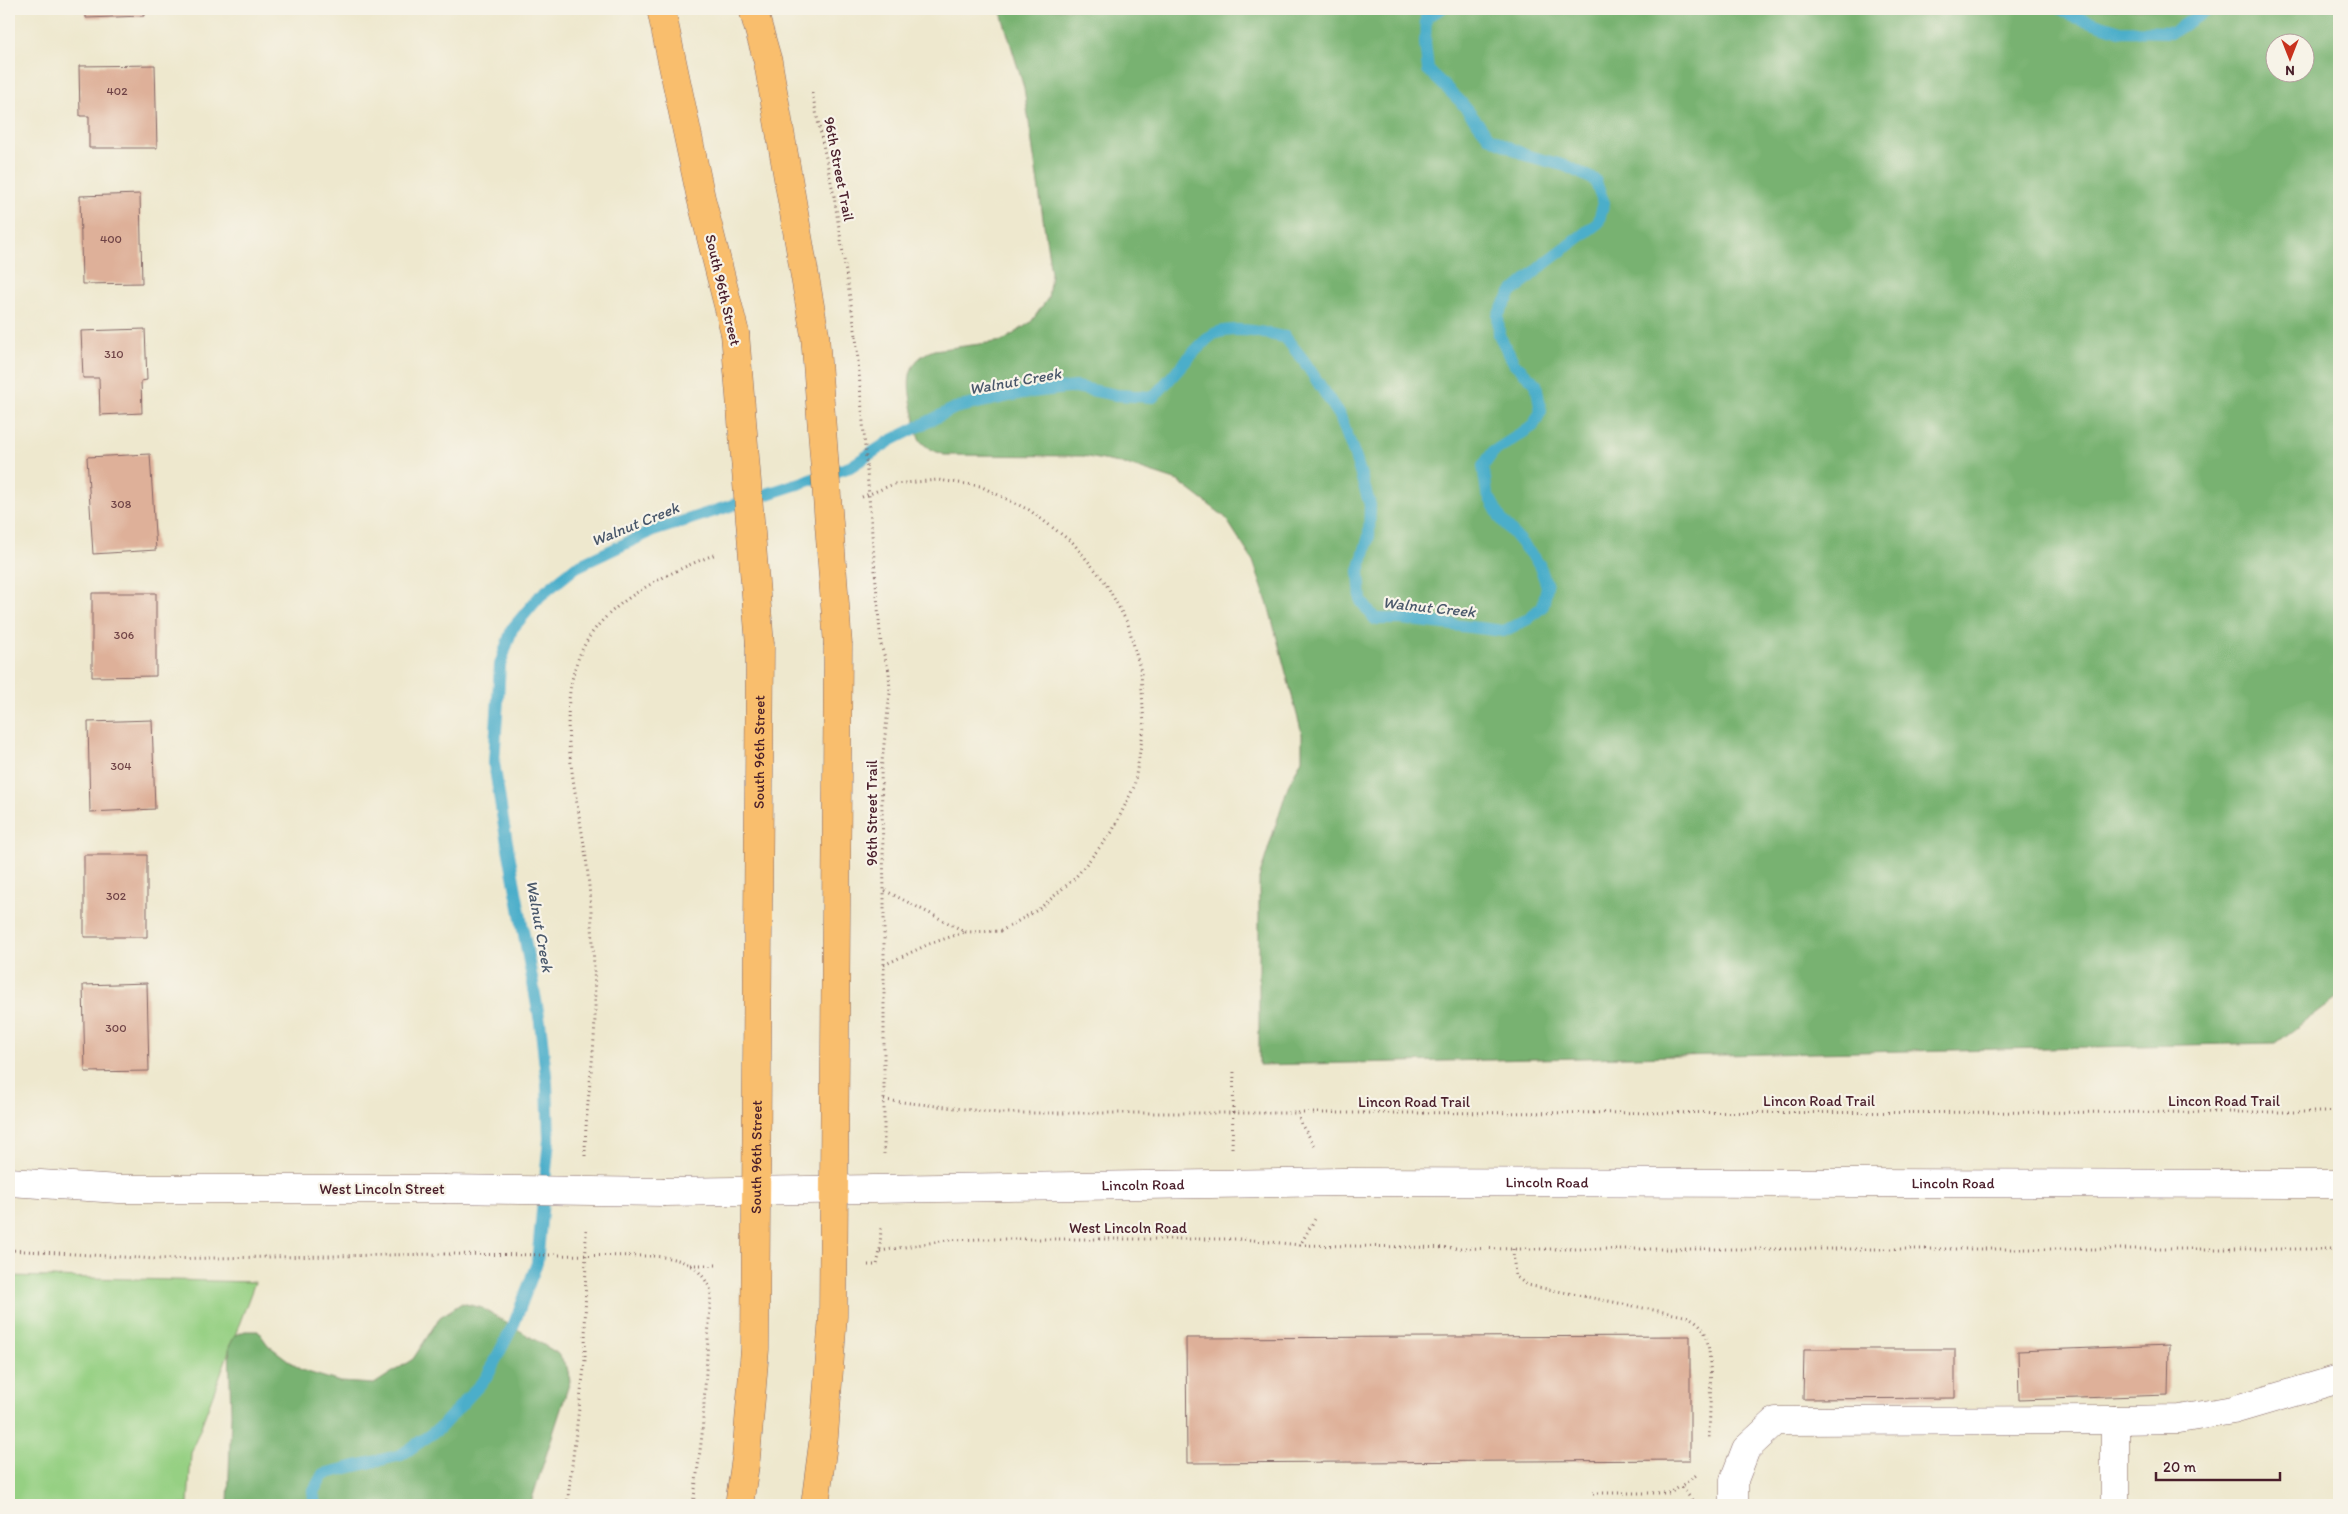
<svg xmlns="http://www.w3.org/2000/svg" width="2348" height="1514" viewBox="0 0 2348 1514" font-family="Itim,sans-serif">
<style>
.green{fill:#96d083;stroke:#707857}
.forest{fill:#78b271;stroke:#61684e;fill-rule:evenodd}
.lines{fill:none;stroke-linecap:round;stroke-linejoin:round}
.stream{stroke:#4baeca;stroke-width:12}
.building{fill:#deb099}
.minor-casing{stroke:#836564;stroke-width:29}
.major-casing{stroke:#836564;stroke-width:29}
.path{stroke:#836564;stroke-width:3;stroke-dasharray:1 4;stroke-linecap:butt}
.minor{stroke:#fff;stroke-width:28}
.major{stroke:#f9be6d;stroke-width:28}
.minor-bridge-casing{stroke:#836564;stroke-width:29;stroke-linecap:butt}
.major-bridge-casing{stroke:#836564;stroke-width:29;stroke-linecap:butt}
.path-bridge{stroke:#836564;stroke-width:3;stroke-dasharray:1 4;stroke-linecap:butt}
.minor-bridge{stroke:#fff;stroke-width:28}
.major-bridge{stroke:#f9be6d;stroke-width:28}
.labels{text-anchor:middle;dominant-baseline:central;stroke-width:4.5;stroke-linejoin:round;paint-order:stroke}
.number-label{font-size:12px;fill:#6f4346}
.street-label{font-size:15px;fill:#4a1f2b;stroke:#f7f3e8}
.water-label{font-size:16px;font-style:italic;fill:#4a586b;stroke:#f7f3e8}
</style>
<rect width="100%" height="100%" fill="#f7f3e8"/>
<filter id="ink" filterUnits="userSpaceOnUse"><feTurbulence type="fractalNoise" baseFrequency=".02" numOctaves="2"/><feDisplacementMap in="SourceGraphic" scale="10" xChannelSelector="R" yChannelSelector="G"/><feConvolveMatrix kernelMatrix="1 2 1 2 8 2 1 2 1" color-interpolation-filters="sRGB"/></filter>
<filter id="wash" filterUnits="userSpaceOnUse"><feTurbulence type="fractalNoise" baseFrequency=".0096" numOctaves="4" result="noise"/><feDisplacementMap in="SourceGraphic" scale="20" xChannelSelector="R" yChannelSelector="G"/><feGaussianBlur stdDeviation="1.12" result="paint"/><feColorMatrix in="noise" values="0 0 0 0 0 0 0 0 0 0 0 0 0 0 0 0 0 1.4 0 .05"/><feComposite in="paint" operator="in"/></filter>
<g filter="url(#wash)">
<rect width="100%" height="100%" fill="#eee8ce"/>
<path class="green" d="M9 1276 255 1282 191 1453 188 1505H9Z"/>
<path class="forest" d="M1000 9H2339V996L2276 1043 1259 1065V878L1288 786 1302 759V734L1269 608 1253 561 1225 517 1178 481 1129 465 1083 456 944 455C935 451 923 447 919 438 916 431 915 422 914 415 908 388 902 361 934 350L1003 341 1031 322 1048 298 1051 273 1024 88ZM2276 42H2306V72H2276Z
M462 1303 482 1308 557 1353 567 1367 570 1381 530 1505H228L231 1413 229 1347 235 1335 245 1331H258L268 1345 301 1370 340 1382 374 1384 413 1359 440 1317Z"/>
<g class="lines">
<path class="stream" d="M2062 9 2072 16 2120 31 2173 32 2209 9
M315 1505 313 1492 323 1474 401 1455 440 1428 486 1378 514 1324 537 1263 549 1139 547 1084 540 1022 504 826 494 763 500 665 512 629 540 596 576 567 650 532 850 467 890 441 955 408 1023 393 1076 387 1116 395 1153 397C1165 386 1205 336 1216 333 1238 326 1263 333 1285 337L1304 361 1340 416 1356 459 1370 505 1369 536 1359 571 1361 601 1375 619H1402L1504 631 1528 619 1543 606 1547 586 1539 564 1501 519 1487 493 1483 466 1493 452 1533 426 1541 411 1536 384 1514 363 1499 335 1498 315 1511 293 1544 264 1598 223 1604 203 1595 180 1566 166 1525 155 1489 137 1460 101 1428 70 1425 43 1426 17 1441 9"/>
</g>
<g id="blocks">
<path class="building" d="M86 9H144V16L86 18Z
M155 65 157 148H89V116H80L79 66Z
M140 194 142 283 82 284 80 196Z
M145 329 147 380 141 381 142 413 100 415 99 378H83L81 331Z
M150 454 156 550 93 554 87 457Z
M92 593H156V676L92 677Z
M152 720 155 809 90 812 88 722Z
M84 855H147V937H84Z
M147 983 149 1071 85 1072 83 985Z
M1690 1336V1460L1187 1463 1186 1338Z
M2169 1345 2168 1395 2019 1400 2018 1351Z
M1804 1349H1955V1398L1803 1399Z"/>
</g>
</g>
<g filter="url(#ink)">
<use href="#blocks" fill-opacity="0" stroke="#836564" stroke-width="1"/>
<g class="lines">
<g class="minor-casing">
<g id="minor">
<path d="M9 1182 119 1189H443"/>
<path id="s1" d="M665 1192 1342 1182 2339 1184"/>
<path d="M2115 1420 2179 1419 2233 1410 2339 1379"/>
<path d="M1734 1505V1480L1746 1449 1776 1421 2115 1420V1505"/>
</g>
</g>
<g class="major-casing">
<g id="major">
<path d="M661 9 701 198 735 333"/>
<path d="M753 9 768 62 815 335"/>
<path id="s2" d="M739 1505 746 1458 755 1349 760 645"/>
<path d="M815 1505 824 1436 833 1316 838 645"/>
</g>
</g>
<path class="path" d="M812 93 834 196 856 336
M862 497 894 484 938 480 980 486 1029 510 1073 543 1105 582 1128 624 1141 672 1144 727 1134 787 1112 832 1075 878 1039 909 1001 931 966 932 884 890
M881 645 889 671 890 693 881 770 884 890V1154
M884 965 929 944 965 932
M884 1100 999 1113H1298L1301 1124 1316 1147
M1298 1113 2339 1112
M1232 1148 1234 1071
M585 1156C585 1104 596 1054 595 1002 594 957 592 911 587 866 579 798 550 708 585 644 610 599 670 572 716 554
M1300 1245 1513 1249H2339
M1513 1249 1515 1276 1527 1285 1689 1317C1694 1320 1700 1324 1703 1329 1715 1348 1709 1416 1709 1441
M9 1250 155 1259 444 1254
M880 1251 947 1240 983 1239H1242L1300 1245 1315 1219
M653 1256C680 1258 700 1264 711 1291L702 1435 693 1505
M690 1265H719
M868 1265H877L880 1251 881 1225
M1593 1493H1670L1681 1486
M1692 1500 1681 1486 1699 1473
M567 1505 585 1360 586 1227"/>
<use href="#minor" class="minor"/>
<use href="#major" class="major"/>
<g class="minor-bridge-casing">
<path id="minor-bridge" d="M443 1189 665 1192"/>
</g>
<g class="major-bridge-casing">
<path id="major-bridge" d="M735 333 760 645
M815 335 838 645"/>
</g>
<path class="path-bridge" d="M856 336 881 645
M444 1254 653 1256"/>
<use href="#minor-bridge" class="minor-bridge"/>
<use href="#major-bridge" class="major-bridge"/>
</g>
</g>
<g class="labels">
<g class="number-label">
<text x="117" y="91">402</text>
<text x="111" y="239">400</text>
<text x="114" y="354">310</text>
<text x="121" y="504">308</text>
<text x="124" y="635">306</text>
<text x="121" y="766">304</text>
<text x="116" y="896">302</text>
<text x="116" y="1028">300</text>
</g>
<g class="street-label">
<text transform="translate(839 169) rotate(79)">96th Street Trail</text>
<text transform="translate(723 290) rotate(77)">South 96th Street</text>
<text stroke="none"><textPath href="#s2" startOffset="754">South 96th Street</textPath></text>
<text transform="translate(872 813) rotate(-90)">96th Street Trail</text>
<text x="1819" y="1101">Lincon Road Trail</text>
<text x="2224" y="1101">Lincon Road Trail</text>
<text x="1414" y="1102">Lincon Road Trail</text>
<text stroke="none"><textPath href="#s2" startOffset="349">South 96th Street</textPath></text>
<text stroke="none"><textPath href="#s1" startOffset="882">Lincoln Road</textPath></text>
<text stroke="none"><textPath href="#s1" startOffset="1288">Lincoln Road</textPath></text>
<text stroke="none"><textPath href="#s1" startOffset="478">Lincoln Road</textPath></text>
<text x="382" y="1189">West Lincoln Street</text>
<text x="1128" y="1228">West Lincoln Road</text>
</g>
<g class="water-label">
<text transform="translate(1015 381) rotate(-10)">Walnut Creek</text>
<text transform="translate(635 524) rotate(-22)">Walnut Creek</text>
<text transform="translate(1429 607) rotate(6)">Walnut Creek</text>
<text transform="translate(540 926) rotate(80)">Walnut Creek</text>
</g>
</g>
<rect width="2348" height="1514" fill="none" stroke="#f7f3e8" stroke-width="30"/>
<g transform="translate(2290 58) rotate(180)"><circle r="24" fill="#f7f3e8" stroke="#b29e9c"/>
<path d="M0-4L9 19L0 12L-9 19Z" fill="#c8321e"/>
<text y="-8" font-size="14" font-weight="bold" text-anchor="middle" fill="#4a1f2b">N</text>
</g>
<path d="M2156 1472v8h124v-8" fill="none" stroke="#4a1f2b" stroke-width="2.5"/>
<text x="2163" y="1472" font-size="15" fill="#4a1f2b" stroke="#f7f3e8" stroke-width="4" paint-order="stroke">20 m</text>
</svg>
